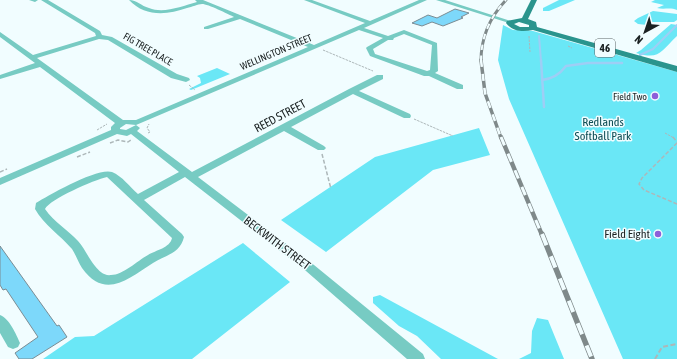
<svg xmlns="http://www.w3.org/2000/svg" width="677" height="359" viewBox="0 0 677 359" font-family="'Asap Condensed',sans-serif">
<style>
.green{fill:#6ae7f6}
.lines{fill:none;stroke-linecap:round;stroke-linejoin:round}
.stream-far1{stroke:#9ecef5;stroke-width:2}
.stream{stroke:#9ecef5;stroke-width:2.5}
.building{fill:#7dd8fa;stroke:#7b8c93}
.path-far2{stroke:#adb7b9;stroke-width:1;stroke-dasharray:2.5 1;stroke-linecap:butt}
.path-far1{stroke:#adb7b9;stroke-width:1.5;stroke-dasharray:4 2;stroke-linecap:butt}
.path{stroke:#adb7b9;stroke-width:2;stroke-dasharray:5 2.5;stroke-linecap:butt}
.minor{fill:#77cbc3;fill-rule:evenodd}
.major{fill:#2a948d;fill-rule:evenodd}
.rail-far3-casing{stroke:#7f898a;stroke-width:3}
.rail-far2-casing{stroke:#7f898a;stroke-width:3.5}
.rail-far1-casing{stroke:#7f898a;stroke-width:4.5}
.rail-casing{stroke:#7f898a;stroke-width:5.5}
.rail-far3{stroke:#f1fdff;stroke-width:2;stroke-dasharray:5.5;stroke-linecap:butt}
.rail-far2{stroke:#f1fdff;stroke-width:2.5;stroke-dasharray:7;stroke-linecap:butt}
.rail-far1{stroke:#f1fdff;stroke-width:3;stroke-dasharray:9;stroke-linecap:butt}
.rail{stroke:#f1fdff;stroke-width:4;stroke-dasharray:12;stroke-linecap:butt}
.poi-dot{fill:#8d5fd9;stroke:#f1fdff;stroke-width:1.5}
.labels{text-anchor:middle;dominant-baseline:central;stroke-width:3;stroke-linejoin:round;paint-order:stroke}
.far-street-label{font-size:10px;fill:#1a2122;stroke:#f1fdff}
.far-poi-label{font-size:10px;fill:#1a2122;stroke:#f1fdff;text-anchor:end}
.shield{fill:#f1fdff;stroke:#5a6364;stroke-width:1}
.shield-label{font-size:11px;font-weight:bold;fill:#1a2122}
.street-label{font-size:12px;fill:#1a2122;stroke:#f1fdff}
.park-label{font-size:12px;fill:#0d4d55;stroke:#f1fdff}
.poi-label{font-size:12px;fill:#1a2122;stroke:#f1fdff;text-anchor:end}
</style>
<rect width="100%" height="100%" fill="#f1fdff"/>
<path class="green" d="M559 0H575L549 11H543V8Z
M655 0H677V10C670 7 664 10 657 8L664 5 651 2Z
M653 11 677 14V20L674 22H651L647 25 638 24 634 21 638 18Z
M671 24 677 25V36C660 52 660 60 636 53L641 50Z
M503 25 513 30 533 31 677 72V359H623L509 99 498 60Z
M217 68 230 74 191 90 189 89 201 83 200 78 197 76Z
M479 128 490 155 433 170 326 252 281 220 375 157Z
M243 243 290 282 192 359H43L75 337 94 336Z
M380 295 498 359H441L417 336 399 326 373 303V297Z
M537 318 548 320 564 359H519L531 353 532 331Z"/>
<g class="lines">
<path class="stream-far1" d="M539 36 541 61
M640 55 653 49 677 25"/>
<path class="stream" d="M541 60 544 107
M542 80C552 79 560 74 566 66L588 63H622"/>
</g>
<path class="building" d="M455 9 469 13 461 17 463 18 443 26 432 22 422 26 412 23 428 15 437 18Z
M0 246 57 326 59 325 67 337 32 359H19L15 353 38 337 6 289 3 290 0 285Z"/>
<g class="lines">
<path class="path-far2" d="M529 36 530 52
M568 46 572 48
M323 50 373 71
M189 85 195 90
M414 119 453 136
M97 130 107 124
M148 133 150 132 147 128 149 124
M665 133 674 138"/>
<path class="path-far1" d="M673 137 677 142
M110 143 118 140 128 142 131 140
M677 143 642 178 639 184 644 190 677 204
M322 154 331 189
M77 157 90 152
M0 172 7 169"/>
<path class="path" d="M655 359 662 347 677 344"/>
<path class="minor" d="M29 0H38L35 2Z
M41 0H48L100 31 102 35 112 37 177 74 189 78 190 80 186 82 171 78 108 40 99 39 37 58 123 120H136L308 47 240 19 208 29H204V27L234 17C228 14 208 4 202 4 198 4 192 7 187 8 167 15 145 17 129 0 137 0 141 6 149 8 164 14 182 6 197 2L195 0H203L314 45 365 23 304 0H312L370 21 419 0H427L364 28 388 36 404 30 437 43 438 71 435 73 463 85V89H457L429 76H424L370 56 366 48 367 47 383 38 359 30 136 125 140 128 137 131 192 172 349 89 377 75H383V79L359 91 410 114 411 116 410 118H404L353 94 291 127 324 146 326 148 324 150H318L284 131 198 177 314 265 423 354 425 359H407L306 271 185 177 144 200 182 234 184 237C180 254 165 255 153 263 128 279 105 300 82 268 78 262 76 255 72 249 60 235 44 225 35 209L36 203C49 195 98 167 112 172 122 176 130 187 138 194L179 172 131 134 127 136 117 134 0 185V178L111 130V127L115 123 40 67 0 79V75L35 63 0 37V32L33 55 96 36 95 33ZM404 34 432 45 430 70 427 71 375 54 373 49 388 40H393L394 38ZM126 124 136 125 126 130 120 129V128ZM107 177 172 238C170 248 156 250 148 255 137 261 123 275 111 275 104 276 99 271 95 266 89 259 85 249 78 241 68 230 54 222 45 209 50 199 94 180 107 177Z
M436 0H445L514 22 509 23Z
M0 315C9 318 16 334 20 343L18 347 13 349 8 347 0 333Z"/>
<path class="major" d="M531 0H537L528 19 536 22 537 27 677 66V72L533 30C523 32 513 32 506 23L507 21 522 18ZM519 22 529 25V27H520L514 24Z"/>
<g class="rail-far3-casing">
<path id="rail-far3" d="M481 61C481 37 490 17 506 0"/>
</g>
<g class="rail-far2-casing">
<path id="rail-far2" d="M481 60 485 93 501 138"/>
</g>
<g class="rail-far1-casing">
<path id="rail-far1" d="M501 137 542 235"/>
</g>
<g class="rail-casing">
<path id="rail" d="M542 234 592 359"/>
</g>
<use href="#rail-far3" class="rail-far3"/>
<use href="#rail-far2" class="rail-far2"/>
<use href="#rail-far1" class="rail-far1"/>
<use href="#rail" class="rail"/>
</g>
<g class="poi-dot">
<circle cx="655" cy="96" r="4"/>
<circle cx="658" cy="234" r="4"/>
</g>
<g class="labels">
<g class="far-street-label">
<text transform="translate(148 49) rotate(30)">FIG TREE PLACE</text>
<text transform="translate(276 52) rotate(-23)">WELLINGTON STREET</text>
</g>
<g class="far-poi-label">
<text x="647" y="96">Field Two</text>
</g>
<rect class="shield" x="595" y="39" width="20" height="18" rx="3"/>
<g class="shield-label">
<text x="605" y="48">46</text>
</g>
<g class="street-label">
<text transform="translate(280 116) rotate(-28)">REED STREET</text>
<text transform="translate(277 243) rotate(37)">BECKWITH STREET</text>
</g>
<g class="park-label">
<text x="603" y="122">Redlands<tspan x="603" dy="14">Softball Park</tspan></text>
</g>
<g class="poi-label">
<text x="650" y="234">Field Eight</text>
</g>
</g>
<g transform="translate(645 32) rotate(220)" stroke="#f1fdff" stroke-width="3" paint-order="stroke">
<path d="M0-3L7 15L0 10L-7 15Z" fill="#1a2122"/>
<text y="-6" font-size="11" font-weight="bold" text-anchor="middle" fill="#1a2122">N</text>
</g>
</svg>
